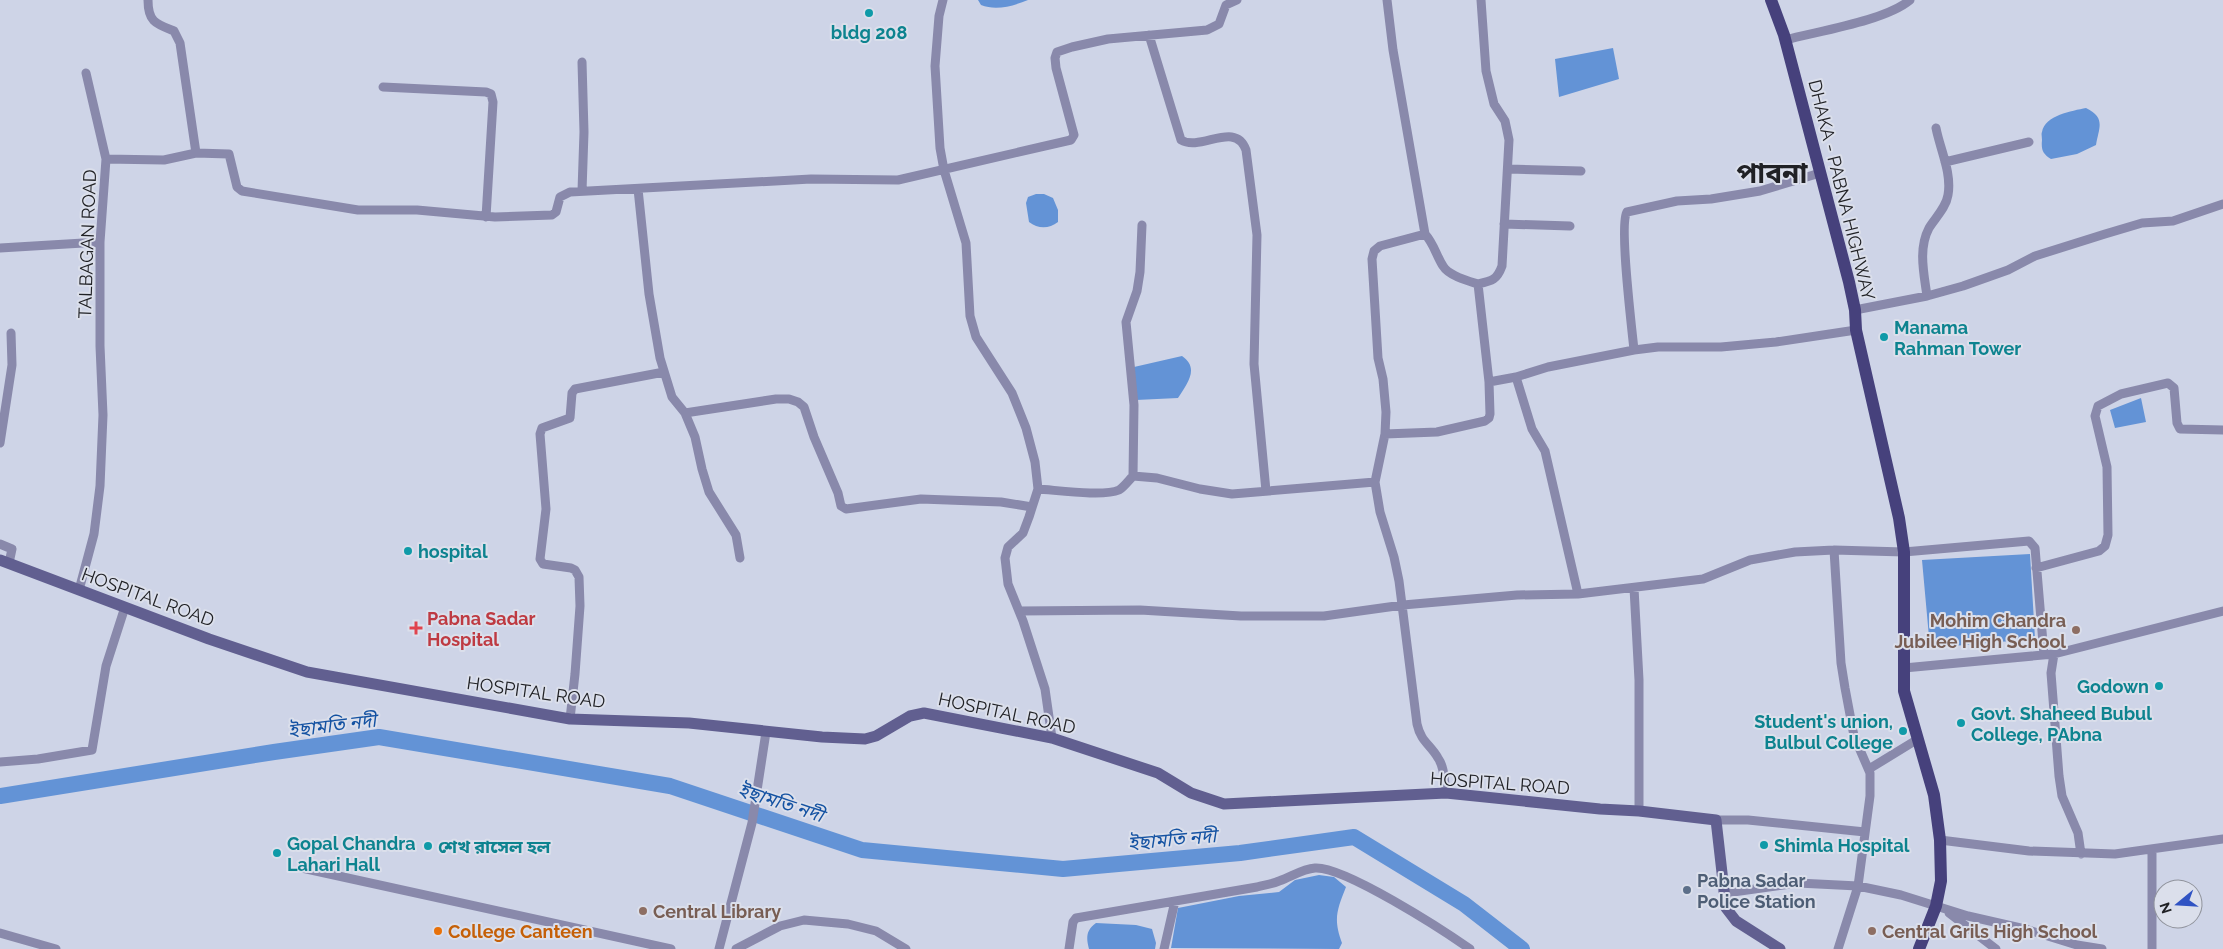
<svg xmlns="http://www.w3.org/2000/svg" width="2223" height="949" viewBox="0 0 2223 949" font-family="Raleway,'Noto Sans Bengali',sans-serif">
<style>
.built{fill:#ced4e7;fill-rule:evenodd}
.water{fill:#6393d6}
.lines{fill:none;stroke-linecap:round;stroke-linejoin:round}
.river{stroke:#6393d6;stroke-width:16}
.minor{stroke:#8989ab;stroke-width:9}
.secondary{stroke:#615f90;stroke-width:11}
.primary{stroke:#46417c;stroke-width:12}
.culture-dot{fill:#0f9aa8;stroke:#dbdfeb;stroke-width:2}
.health-dot{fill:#e0444e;stroke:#dbdfeb;stroke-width:2}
.education-dot{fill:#8d6e63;stroke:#dbdfeb;stroke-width:2}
.service-dot{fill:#5c6f8a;stroke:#dbdfeb;stroke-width:2}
.food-dot{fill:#e8710a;stroke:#dbdfeb;stroke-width:2}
.labels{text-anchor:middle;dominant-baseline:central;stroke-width:4;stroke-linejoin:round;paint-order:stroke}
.culture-label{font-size:18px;font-weight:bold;fill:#0d838f;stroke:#dbdfeb;text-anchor:start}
.street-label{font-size:18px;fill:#202125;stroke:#dbdfeb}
.health-label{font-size:18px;font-weight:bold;fill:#be3a42;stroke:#dbdfeb;text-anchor:start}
.education-label{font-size:18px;font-weight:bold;fill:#785e54;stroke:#dbdfeb;text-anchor:start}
.service-label{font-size:18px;font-weight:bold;fill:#4e5e75;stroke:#dbdfeb;text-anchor:start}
.food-label{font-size:18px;font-weight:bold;fill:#c56008;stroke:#dbdfeb;text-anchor:start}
.water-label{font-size:19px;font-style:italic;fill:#1452a2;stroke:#dbdfeb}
.town-label{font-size:28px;font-weight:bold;fill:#202125;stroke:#dbdfeb}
</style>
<rect width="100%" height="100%" fill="#dbdfeb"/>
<path class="built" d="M0 0H2223V949H0ZM2163 889H2193V919H2163Z"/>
<path class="water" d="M978 0H1028C1013 6 996 11 981 5Z
M1613 48 1619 79 1559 97 1555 59Z
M2086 108C2106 118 2099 127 2096 145L2077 154 2051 159C2043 154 2041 150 2042 140 2042 137 2041 134 2042 132 2045 115 2072 111 2086 108Z
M1036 194H1044L1053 198 1058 210V222C1049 229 1038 229 1029 222L1026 203 1028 197Z
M1182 356C1200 368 1187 384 1178 398L1136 400 1134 367Z
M2141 398 2146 422 2115 428 2110 410Z
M2030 554 2035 639 1930 648 1922 560Z
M1319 875 1334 877 1346 887C1337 910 1333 919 1342 943L1339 949 1171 948 1178 908 1239 896 1279 892 1295 880Z
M1096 923 1136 925 1152 929 1156 943 1155 949H1089C1086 938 1086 930 1096 923Z"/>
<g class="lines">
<path class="river" d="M0 796 274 752 379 737 670 786 862 850 1063 869 1240 853 1354 837 1464 904 1522 949"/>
<path class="minor" d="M943 0 939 16 935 66 940 148 944 170 966 243 970 316 976 337 1012 393 1026 428 1035 462 1038 489 1029 517 1023 533 1008 547 1005 558 1008 584 1023 621 1045 689 1052 738
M1387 0 1393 50 1425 234C1434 244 1436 255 1443 266 1449 276 1468 281 1478 284L1489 382 1516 377 1532 429 1545 451 1578 594
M1149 35 1181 140C1201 152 1235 120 1246 150L1257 235 1254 364 1266 491
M1785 40C1818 31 1885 21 1910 0
M86 73 106 159
M383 87 486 92 491 94 493 102 486 217
M196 153 229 154 237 187 242 191 358 210H417L495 217 552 215 556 212 560 197 570 192 811 179 898 180 1071 140 1074 135 1056 68 1055 58 1057 52 1072 47 1108 39 1207 30 1219 24 1226 5 1237 0
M1945 162 2029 142
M1509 169 1581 171
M638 189 649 294 660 358 672 397 685 413 695 437 702 469 709 492 736 535 740 558
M582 191 584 132 582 62
M1504 224 1570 226
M1425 234 1380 246 1374 251 1372 259 1378 358 1383 379 1386 412 1385 434 1375 482 1380 512 1394 557 1399 581 1417 724C1421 742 1430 744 1438 758 1445 768 1444 781 1446 793
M0 248 100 242
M1478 284C1492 281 1497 280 1502 266L1509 140 1505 121 1494 104 1486 71 1481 0
M1927 296C1924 274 1918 249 1929 228 1935 218 1946 208 1948 195 1952 173 1940 149 1936 128
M1855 310 1927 296 1963 286 2008 270 2035 256 2105 234 2142 223 2173 221 2223 204
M1634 350C1632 330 1619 223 1627 212L1677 201 1711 199 1760 191 1820 173
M1516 377 1548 367 1634 350 1658 347H1721L1776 342 1856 330
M685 413 776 399H789L798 402 804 407 814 437 838 493 841 506 846 509 921 499 1001 502 1032 507
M1385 434 1437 432 1485 421 1489 418 1490 414 1489 382
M0 443 12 365 11 333
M1133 476 1134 405 1126 322 1137 291 1140 272 1142 225
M1038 489C1056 490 1103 497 1119 490 1124 487 1129 480 1133 476L1157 478 1200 489 1232 494 1375 482
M0 544 12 549 9 563
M1834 550 1841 663 1845 688 1854 736 1870 773V796L1858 886 1838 949
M2036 568 2099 551 2105 546 2108 535 2107 467 2095 416 2098 406 2121 394 2168 383 2174 388 2177 423 2180 429 2223 430
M1634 588 1639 680V811
M79 590 94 534 100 486 103 415 100 346V242L106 159 164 160 196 153 180 43 174 31C156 24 148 22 148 0
M1019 611 1140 610 1241 616H1324L1403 605 1517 595 1578 594 1703 579 1750 560 1795 552 1834 550 1904 552 2029 541 2035 548 2044 655
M2054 654 2051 673 2059 776 2062 796 2078 833 2081 854
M1904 668 2054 654 2223 611
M570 719 575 674 580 606 579 577 575 570 571 568 543 564 540 559 546 509 540 434 542 428 570 418 572 393 575 389 664 372
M0 762 38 759 92 750 106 666 125 607
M1869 769 1918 739
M1716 820H1748L1865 832
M1940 840 2029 851 2115 854 2223 839
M302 868 671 949
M1723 892H1733L1798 883 1858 886 1901 895 1968 916 2025 929 2077 945 2102 949
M1949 913 1996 949
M0 933 56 949
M719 949 752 823 766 732
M736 949 780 926 804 920 848 924 876 931 906 949
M1069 949 1073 922 1076 918 1257 887C1264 885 1272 884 1279 881 1291 877 1302 869 1315 868 1344 866 1443 930 1470 949
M1164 949 1175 901
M2152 949V849"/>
<path class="secondary" d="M0 560 209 639 307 672 570 719 689 723 822 737 865 739 876 736 910 716 924 713 1052 738 1158 773 1191 793 1224 804 1446 793 1600 809 1639 811 1716 820 1726 908 1736 921 1780 949"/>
<path class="primary" d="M1771 0 1784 35 1849 282 1855 310 1856 330 1899 518 1904 552V691L1934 795 1940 840 1941 881 1936 906 1919 949"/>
</g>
<g class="culture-dot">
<circle cx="869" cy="13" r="5"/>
<circle cx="1884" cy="337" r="5"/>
<circle cx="408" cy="551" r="5"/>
<circle cx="2159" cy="686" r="5"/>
<circle cx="1961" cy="723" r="5"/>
<circle cx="1903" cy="731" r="5"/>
<circle cx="1764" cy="845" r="5"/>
<circle cx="428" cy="846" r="5"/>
<circle cx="277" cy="853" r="5"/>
</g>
<path class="health-dot" d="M413.5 620.5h5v5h5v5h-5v5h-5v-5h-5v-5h5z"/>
<g class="education-dot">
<circle cx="2076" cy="630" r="5"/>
<circle cx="643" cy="911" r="5"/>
<circle cx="1872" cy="931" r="5"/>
</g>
<circle class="service-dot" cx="1687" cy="890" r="5"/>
<circle class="food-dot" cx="438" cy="931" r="5"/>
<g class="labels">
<g class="culture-label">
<text x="869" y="32" text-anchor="middle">bldg 208</text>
<text x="1894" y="327">Manama<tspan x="1894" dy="21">Rahman Tower</tspan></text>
<text x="418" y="551">hospital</text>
<text x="2149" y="686" text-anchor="end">Godown</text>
<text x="1971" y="713">Govt. Shaheed Bubul<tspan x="1971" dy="21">College, PAbna</tspan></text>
<text x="1893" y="721" text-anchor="end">Student's union,<tspan x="1893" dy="21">Bulbul College</tspan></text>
<text x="287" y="843">Gopal Chandra<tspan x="287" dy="21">Lahari Hall</tspan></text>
<text x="1774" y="845">Shimla Hospital</text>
<text x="438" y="846">শেখ রাসেল হল</text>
</g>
<g class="street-label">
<text transform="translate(1842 190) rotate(76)">DHAKA - PABNA HIGHWAY</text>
<text transform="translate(87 244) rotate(-88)">TALBAGAN ROAD</text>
<text transform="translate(148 597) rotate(20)">HOSPITAL ROAD</text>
<text transform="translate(536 692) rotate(8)">HOSPITAL ROAD</text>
<text transform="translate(1007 713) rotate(12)">HOSPITAL ROAD</text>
<text transform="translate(1500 783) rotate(4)">HOSPITAL ROAD</text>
</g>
<g class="health-label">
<text x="427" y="618">Pabna Sadar<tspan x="427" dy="21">Hospital</tspan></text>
</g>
<g class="education-label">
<text x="2066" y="620" text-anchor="end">Mohim Chandra<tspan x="2066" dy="21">Jubilee High School</tspan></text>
<text x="653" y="911">Central Library</text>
<text x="1882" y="931">Central Grils High School</text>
</g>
<g class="service-label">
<text x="1697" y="880">Pabna Sadar<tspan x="1697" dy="21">Police Station</tspan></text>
</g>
<g class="food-label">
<text x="448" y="931">College Canteen</text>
</g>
<g class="water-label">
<text transform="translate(332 725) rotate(-7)">ইছামতি নদী</text>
<text transform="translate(781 802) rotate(18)">ইছামতি নদী</text>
<text transform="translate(1172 839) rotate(-5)">ইছামতি নদী</text>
</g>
<g class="town-label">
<text x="1772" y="173">পাবনা</text>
</g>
</g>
<g transform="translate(2178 904) rotate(252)"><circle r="24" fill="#dbdfeb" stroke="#90939c"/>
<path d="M0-4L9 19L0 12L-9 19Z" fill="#3053c3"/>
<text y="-8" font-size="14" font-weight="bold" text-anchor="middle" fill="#202125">N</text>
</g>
</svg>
